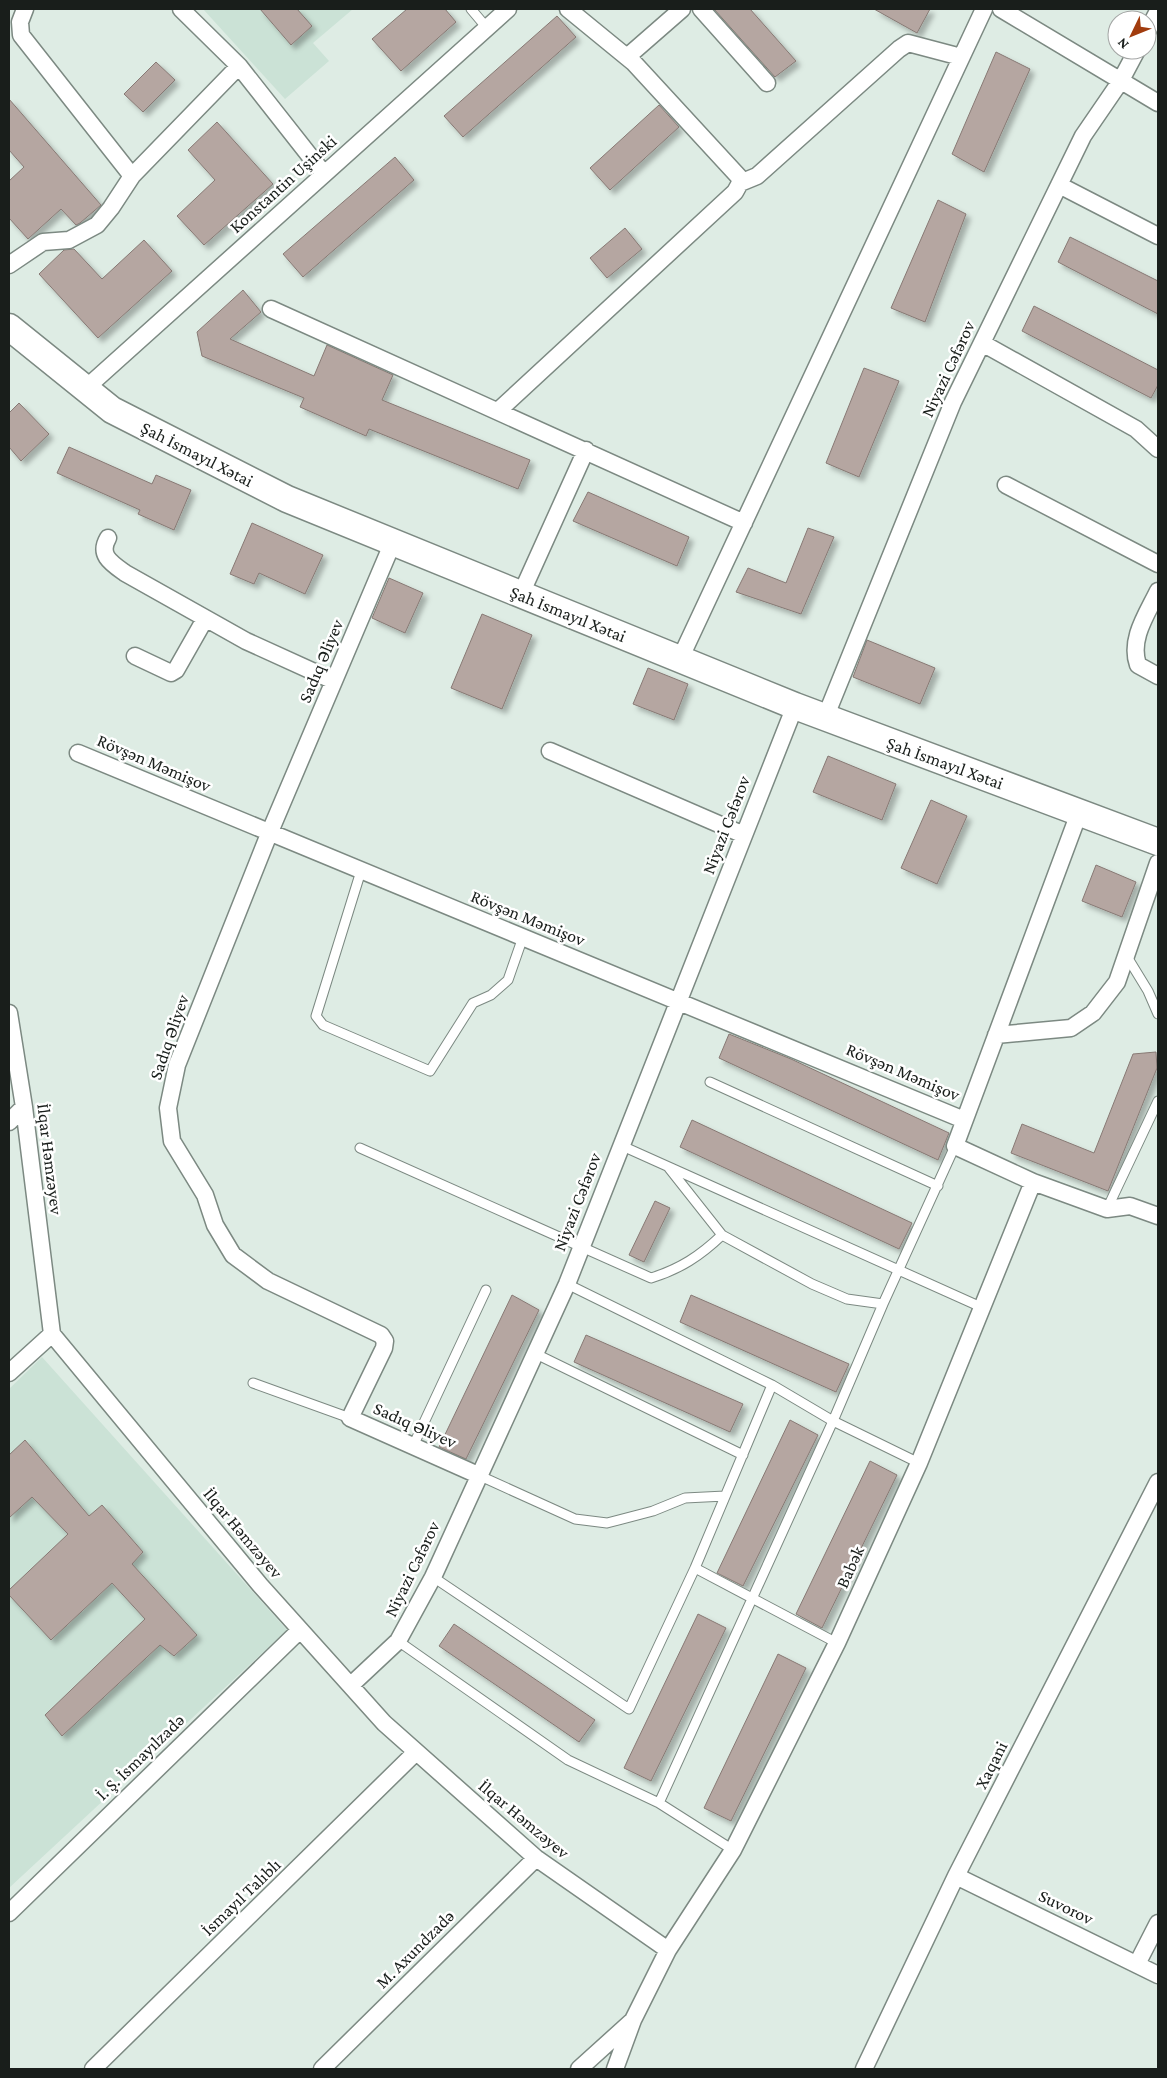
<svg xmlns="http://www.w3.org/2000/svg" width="1167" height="2078" viewBox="0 0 1167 2078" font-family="'Crimson Pro',serif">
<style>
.built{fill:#cbe2d6}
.building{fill:#b5a6a1;stroke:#877974;filter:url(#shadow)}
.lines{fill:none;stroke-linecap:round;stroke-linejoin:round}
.service-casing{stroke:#7c8982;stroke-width:11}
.minor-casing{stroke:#7c8982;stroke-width:19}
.primary-casing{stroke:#7c8982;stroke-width:29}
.service{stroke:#fff;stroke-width:9}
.minor{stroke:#fff;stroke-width:16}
.primary{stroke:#fff;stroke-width:26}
.labels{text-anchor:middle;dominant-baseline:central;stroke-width:5;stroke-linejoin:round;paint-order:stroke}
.street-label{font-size:18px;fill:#191e1b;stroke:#fff}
</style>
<defs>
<filter id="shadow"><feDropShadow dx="4.5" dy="4.5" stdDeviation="2.5" flood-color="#0004"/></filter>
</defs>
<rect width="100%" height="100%" fill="#deece4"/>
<path class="built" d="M203 9H353L313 43 329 61 285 99Z
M42 1357 287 1630 9 1888V1389Z"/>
<path class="building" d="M260 9H297L312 26 291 45Z
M407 9H445L456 22 401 71 372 39Z
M714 9H750L796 61 775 77Z
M874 9H930L917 33Z
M557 16 576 37 463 137 444 116Z
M996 52 1030 69 984 172 952 154Z
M156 62 175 80 143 112 124 94Z
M9 99 101 205 80 223 76 225 61 209 28 239 9 218V181L24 167 9 150Z
M659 105 679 127 610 190 590 168Z
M217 122 273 184 204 245 177 216 215 180 188 150Z
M395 157 414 180 303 277 283 254Z
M938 200 966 214 925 322 891 308Z
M625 228 642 249 607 278 590 258Z
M1070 237 1158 281V314L1058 262Z
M144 240 172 271 98 338 39 274 64 250 74 249 102 279Z
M243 290 261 312 230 339 314 376 327 345 393 375 382 400 530 460 518 489 369 429 366 436 300 407 304 398 202 356 197 332Z
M1034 306 1158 370V385L1151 398 1022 331Z
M864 368 899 381 859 477 826 463Z
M19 403 49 434 21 461 9 447V413Z
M69 447 152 484 156 475 191 490 174 530 138 514 140 510 57 473Z
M588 492 689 537 677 566 573 521Z
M252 523 323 555 305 594 259 573 254 584 230 574Z
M808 528 834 537 801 614 736 592 748 568 786 583Z
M389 578 423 593 405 633 372 618Z
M482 614 532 635 502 709 451 688Z
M867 640 935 668 920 704 853 677Z
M648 668 688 684 674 720 633 704Z
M828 756 896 784 882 820 813 792Z
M931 800 967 816 937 884 901 868Z
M1096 865 1136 882 1122 917 1082 901Z
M729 1034 791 1059 949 1133 938 1160 719 1058Z
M1156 1052 1157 1068 1108 1191 1011 1153 1022 1124 1094 1153 1133 1054Z
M692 1120 912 1223 899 1249 680 1147Z
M655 1201 670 1208 644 1262 629 1255Z
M512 1295 539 1310 466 1459 439 1447Z
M691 1295 849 1364 836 1392 680 1322Z
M586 1335 743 1404 730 1432 574 1362Z
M790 1420 818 1435 743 1586 717 1573Z
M25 1440 89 1516 102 1505 143 1552 132 1564 197 1635 174 1656 160 1645 62 1736 45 1715 145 1619 112 1583 51 1640 9 1595V1590L68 1534 32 1497 9 1518V1455Z
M870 1461 897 1475 822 1628 796 1614Z
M698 1614 726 1628 651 1781 624 1768Z
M454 1624 595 1720 579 1742 439 1646Z
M778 1654 806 1668 731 1821 704 1808Z"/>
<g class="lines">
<g class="service-casing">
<path id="service" d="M471 9 487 28
M361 871 316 1016 323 1025 430 1071 473 1003 491 995 508 980 523 937
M1126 955 1148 991 1158 1014
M710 1082 938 1186
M620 1145 981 1307
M360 1148 651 1278C680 1269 700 1256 722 1235
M669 1168 722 1235 812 1284 847 1299 883 1304
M1107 1209 1158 1101
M567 1284 772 1385 833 1421 919 1463
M536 1354 743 1455
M253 1383 350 1418
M413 1446 486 1290
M478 1475 575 1519 607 1523 653 1511 685 1498 725 1496
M695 1568 837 1643
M433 1577 629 1709 695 1568 772 1385
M398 1641 568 1760 659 1803 733 1850
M659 1803 833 1421 883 1304 955 1146"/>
</g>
<g class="minor-casing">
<path id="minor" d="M25 9 20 22 21 35 132 176
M181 9 239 66 324 174
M701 9 767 83
M1001 9 1158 103
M1147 32 1158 11
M627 57 682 9
M740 183 757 176 899 49 908 43 961 57
M1059 185 1158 236
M9 265 43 242 69 240 97 225 111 208 132 176 239 66
M271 309 744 523
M982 343 1136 429 1158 449
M85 389 508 9
M498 411 735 192 740 183 739 177 634 63 568 9
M1006 485 1158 564
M108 538C98 555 111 563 125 573L246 641 334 681
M393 542 269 834 177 1065 168 1108 172 1141 205 1195 215 1225 233 1255 268 1281 381 1335 385 1341 384 1348 350 1418 478 1475
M1158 591C1147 614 1129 639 1138 665L1158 676
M521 594 586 450
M135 656 171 673 176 670 205 619
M680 659 984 9
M825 718 953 402 1083 136 1120 82 1137 50
M550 751 744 835
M78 753 964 1120
M1079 813 955 1146 1033 1182 1107 1209 1130 1206 1158 1216
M9 1013 24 1107 52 1334 260 1585 384 1723 536 1858 668 1950
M996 1035 1071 1028 1093 1013 1117 982 1158 863
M9 1122 24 1107
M9 1373 52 1334
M351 1685 398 1641 433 1577 567 1284 795 706
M956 1876 1158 1975
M9 1913 300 1630
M1137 1964 1158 1923
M93 2069 416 1752
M322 2069 536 1858
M579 2069 631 2022
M615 2069 633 2020 668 1950 733 1850 837 1643 919 1463 1033 1182
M864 2069 956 1876 1158 1482"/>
</g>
<g class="primary-casing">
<path id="primary" d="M9 327 112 410 287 499 795 706 1158 842"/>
</g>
<use href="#service" class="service"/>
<use href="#minor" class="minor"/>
<use href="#primary" class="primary"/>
</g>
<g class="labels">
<g class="street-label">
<text transform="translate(283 184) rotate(-42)">Konstantin Uşinski</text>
<text transform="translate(948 369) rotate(-65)">Niyazi Cəfərov</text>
<text transform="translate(197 454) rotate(27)">Şah İsmayıl Xətai</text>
<text transform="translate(568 614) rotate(22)">Şah İsmayıl Xətai</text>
<text transform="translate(321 661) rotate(-67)">Sadıq Əliyev</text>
<text transform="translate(154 763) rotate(23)">Rövşən Məmişov</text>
<text transform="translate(945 763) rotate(20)">Şah İsmayıl Xətai</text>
<text transform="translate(726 825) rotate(-69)">Niyazi Cəfərov</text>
<text transform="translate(528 918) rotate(22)">Rövşən Məmişov</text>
<text transform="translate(169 1037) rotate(-71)">Sadıq Əliyev</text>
<text transform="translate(903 1072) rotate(23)">Rövşən Məmişov</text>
<text transform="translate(50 1159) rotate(83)">İlqar Həmzəyev</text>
<text transform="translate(577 1202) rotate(-69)">Niyazi Cəfərov</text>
<text transform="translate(415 1425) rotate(24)">Sadıq Əliyev</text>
<text transform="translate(243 1533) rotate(50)">İlqar Həmzəyev</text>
<text transform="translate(850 1567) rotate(-66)">Babək</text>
<text transform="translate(412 1569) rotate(-64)">Niyazi Cəfərov</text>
<text transform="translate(140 1757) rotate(-44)">İ. Ş. İsmayılzadə</text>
<text transform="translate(991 1765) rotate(-63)">Xaqani</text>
<text transform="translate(524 1819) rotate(40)">İlqar Həmzəyev</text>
<text transform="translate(241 1897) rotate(-44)">İsmayıl Talıblı</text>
<text transform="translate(1066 1907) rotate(26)">Suvorov</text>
<text transform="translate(415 1949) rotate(-45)">M. Axundzadə</text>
</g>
</g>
<rect width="1167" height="2078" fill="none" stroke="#191e1b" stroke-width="20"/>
<g transform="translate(1132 35) rotate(227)"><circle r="24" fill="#ffffff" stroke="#a3a5a4"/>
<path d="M0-4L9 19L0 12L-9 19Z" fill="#a13c0e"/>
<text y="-8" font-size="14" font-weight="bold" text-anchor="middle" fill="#191e1b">N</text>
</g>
</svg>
